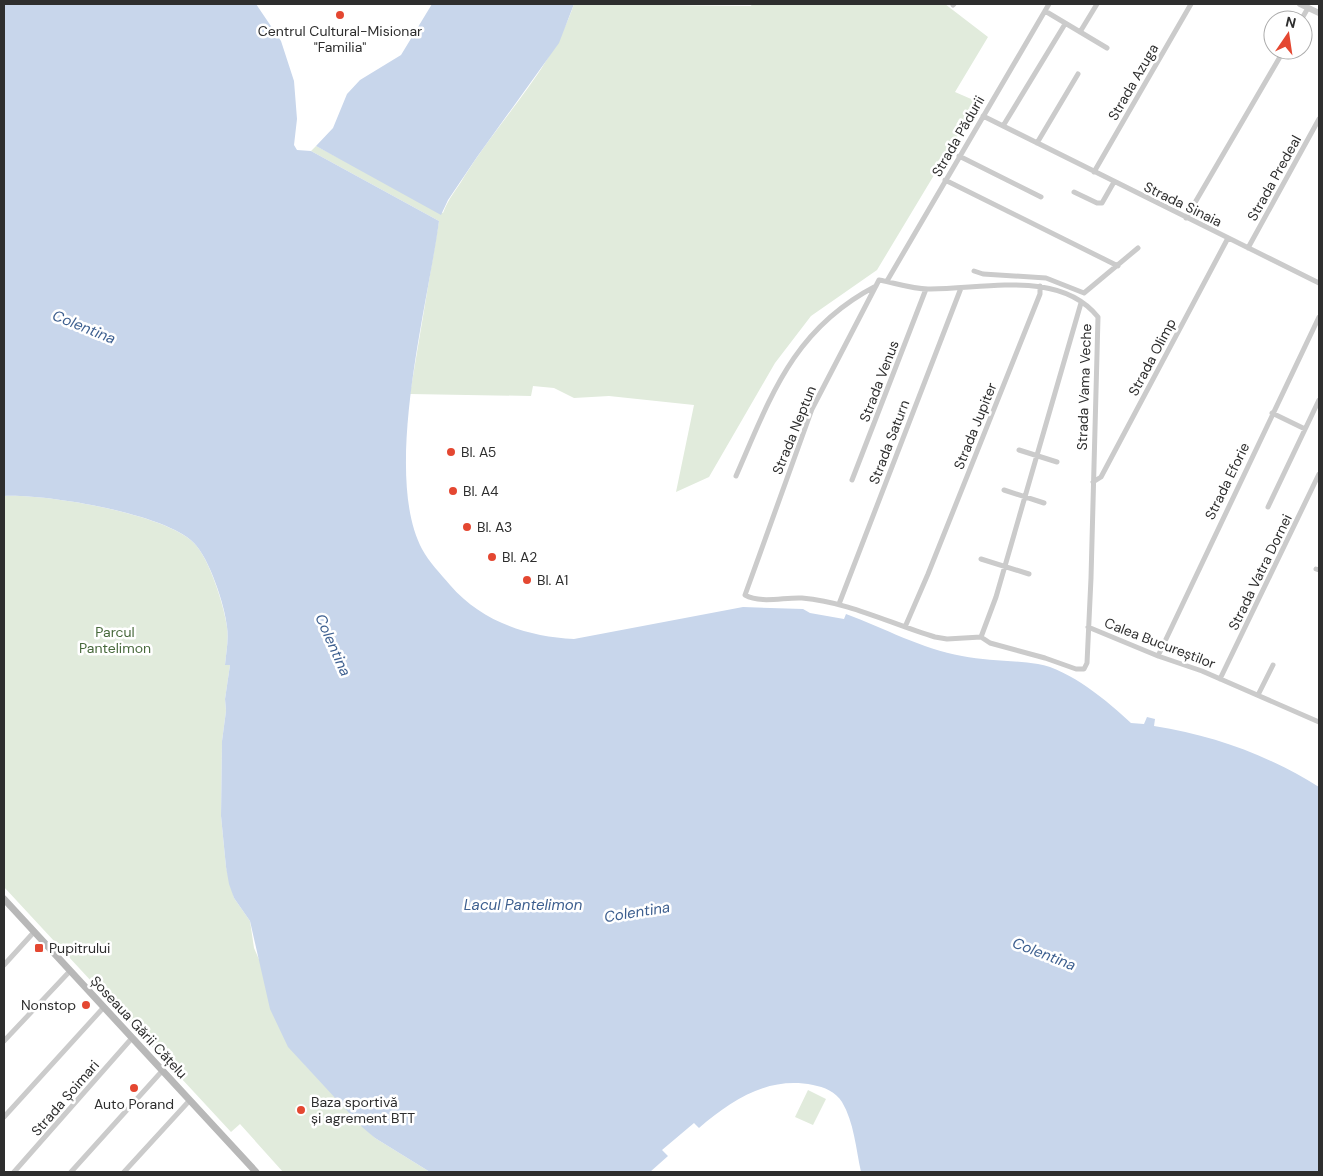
<svg xmlns="http://www.w3.org/2000/svg" width="1323" height="1176" viewBox="0 0 1323 1176" font-family="'DM Sans',sans-serif">
<style>
.green{fill:#e1ebdc}
.water{fill:#c8d6eb}
.lines{fill:none;stroke-linecap:round;stroke-linejoin:round}
.minor{stroke:#cbcbcb;stroke-width:5}
.tertiary{stroke:#cbcbcb;stroke-width:6}
.secondary{stroke:#b8b8b8;stroke-width:7}
.poi-dot{fill:#e44731;stroke:#fff;stroke-width:2}
.labels{text-anchor:middle;dominant-baseline:central;stroke-width:5;stroke-linejoin:round;paint-order:stroke}
.poi-label{font-size:14px;fill:#2e2e2e;stroke:#fff;text-anchor:start}
.street-label{font-size:14px;fill:#2e2e2e;stroke:#fff}
.park-label{font-size:14px;fill:#48693c;stroke:#fff}
.water-label{font-size:15px;font-style:italic;fill:#3d5f8f;stroke:#fff}
</style>
<rect width="100%" height="100%" fill="#fff"/>
<path class="green" d="M574 4 751 6 752 4H945L988 37 955 92 978 102 877 270 811 316 775 363 709 477 676 492 694 405 609 396 574 398 554 388 533 386 531 396 410 394 439 221 311 151 316 146 443 213C448 199 457 189 464 177 500 119 552 69 574 4Z
M4 496C45 494 164 513 194 543 209 558 224 605 227 627 229 639 226 653 225 665H230L225 699 226 711 222 741 221 816 226 867 234 898 250 921 254 948 305 1065 375 1138 430 1172H283L240 1124 231 1132 4 887Z
M808 1090 826 1099 813 1125 795 1117Z"/>
<path class="water" d="M4 4H256L281 41 294 81 297 119 294 145 297 150 311 151 439 221C428 305 382 473 422 549 429 562 440 573 450 585 481 621 527 637 574 639L743 607 803 609 810 613 844 619 846 614C884 628 922 649 962 656 987 661 1013 660 1038 664 1069 669 1109 702 1131 723L1144 724 1147 717 1155 719 1154 726C1215 736 1266 754 1319 787V1172H861C856 1149 854 1122 842 1102 836 1092 824 1087 813 1085 768 1076 732 1100 699 1128L694 1123 662 1150 668 1156 650 1172H430L375 1138 362 1127 288 1047 270 1009 250 921 234 898 229 884 226 867 221 816 222 741 226 711 225 699 230 665H225C226 653 229 639 227 627 225 605 209 558 194 543 165 513 45 494 4 496Z
M432 4H574L559 43 477 157 448 200 441 215 316 146 333 128 347 94 360 80 401 55Z"/>
<g class="lines">
<path class="minor" d="M953 5 954 4
M1045 11 1107 48
M1301 20 1308 8
M1080 32 1097 4
M983 116 1319 283
M1003 126 1065 24
M1037 143 1078 74
M959 156 1041 197
M1094 172 1191 4
M945 180 1118 266
M1074 192 1097 203H1102L1114 182
M1186 218 1284 50
M1248 248 1319 119
M974 271 983 274 1046 278 1084 293 1138 248
M879 280C895 283 912 289 928 289 981 290 1059 268 1098 317L1091 578 1087 663 1084 669H1076L1045 658 990 643 981 637 947 639 935 637C891 624 849 602 802 598 784 597 761 604 745 595L812 409Z
M887 281 1049 4
M1272 413 1305 429
M1019 450 1057 462
M736 476C771 396 793 329 876 286
M852 480 926 289
M1093 482 1101 477 1228 238
M1004 490 1044 503
M1268 507 1319 400
M981 559 1029 574
M1316 569 1319 570
M839 604 961 288
M905 627 928 574 1040 294V286
M1088 627 1158 656 1202 671 1319 722
M981 637 996 597 1081 303
M1158 656 1319 317
M1220 679 1319 474
M1258 695 1273 665
M4 965 34 932
M4 1041 70 971
M4 1117 104 1007
M14 1172 132 1038
M71 1172 163 1070
M124 1172 190 1100"/>
<path class="tertiary" d="M1300 4 1319 13"/>
<path class="secondary" d="M4 899 256 1172"/>
</g>
<g class="poi-dot">
<circle cx="340" cy="15" r="5"/>
<circle cx="451" cy="452" r="5"/>
<circle cx="453" cy="491" r="5"/>
<circle cx="467" cy="527" r="5"/>
<circle cx="492" cy="557" r="5"/>
<circle cx="527" cy="580" r="5"/>
<rect x="34" y="943" width="10" height="10" rx="2.5"/>
<circle cx="86" cy="1005" r="5"/>
<circle cx="134" cy="1088" r="5"/>
<circle cx="301" cy="1110" r="5"/>
</g>
<g class="labels">
<g class="poi-label">
<text x="340" y="31" text-anchor="middle">Centrul Cultural-Misionar<tspan x="340" dy="16">"Familia"</tspan></text>
<text x="461" y="452">Bl. A5</text>
<text x="463" y="491">Bl. A4</text>
<text x="477" y="527">Bl. A3</text>
<text x="502" y="557">Bl. A2</text>
<text x="537" y="580">Bl. A1</text>
<text x="49" y="948">Pupitrului</text>
<text x="76" y="1005" text-anchor="end">Nonstop</text>
<text x="311" y="1102">Baza sportivă<tspan x="311" dy="16">și agrement BTT</tspan></text>
<text x="134" y="1104" text-anchor="middle">Auto Porand</text>
</g>
<g class="street-label">
<text transform="translate(1133 82) rotate(-60)">Strada Azuga</text>
<text transform="translate(958 136) rotate(-60)">Strada Pădurii</text>
<text transform="translate(1274 178) rotate(-61)">Strada Predeal</text>
<text transform="translate(1183 204) rotate(26)">Strada Sinaia</text>
<text transform="translate(1152 357) rotate(-62)">Strada Olimp</text>
<text transform="translate(879 381) rotate(-69)">Strada Venus</text>
<text transform="translate(1084 387) rotate(-88)">Strada Vama Veche</text>
<text transform="translate(975 426) rotate(-68)">Strada Jupiter</text>
<text transform="translate(794 430) rotate(-68)">Strada Neptun</text>
<text transform="translate(889 442) rotate(-69)">Strada Saturn</text>
<text transform="translate(1227 481) rotate(-64)">Strada Eforie</text>
<text transform="translate(1260 572) rotate(-64)">Strada Vatra Dornei</text>
<text transform="translate(1160 643) rotate(21)">Calea Bucureștilor</text>
<text transform="translate(139 1027) rotate(47)">Șoseaua Gării Cățelu</text>
<text transform="translate(65 1098) rotate(-49)">Strada Șoimari</text>
</g>
<g class="park-label">
<text x="115" y="632">Parcul<tspan x="115" dy="16">Pantelimon</tspan></text>
</g>
<g class="water-label">
<text transform="translate(84 327) rotate(22)">Colentina</text>
<text transform="translate(333 645) rotate(66)">Colentina</text>
<text x="523" y="905">Lacul Pantelimon</text>
<text transform="translate(637 912) rotate(-9)">Colentina</text>
<text transform="translate(1044 954) rotate(21)">Colentina</text>
</g>
</g>
<rect width="1323" height="1176" fill="none" stroke="#2e2e2e" stroke-width="10"/>
<g transform="translate(1288 35) rotate(13)"><circle r="24" fill="#ffffff" stroke="#ababab"/>
<path d="M0-4L9 19L0 12L-9 19Z" fill="#e44731"/>
<text y="-8" font-size="14" font-weight="bold" text-anchor="middle" fill="#2e2e2e">N</text>
</g>
</svg>
